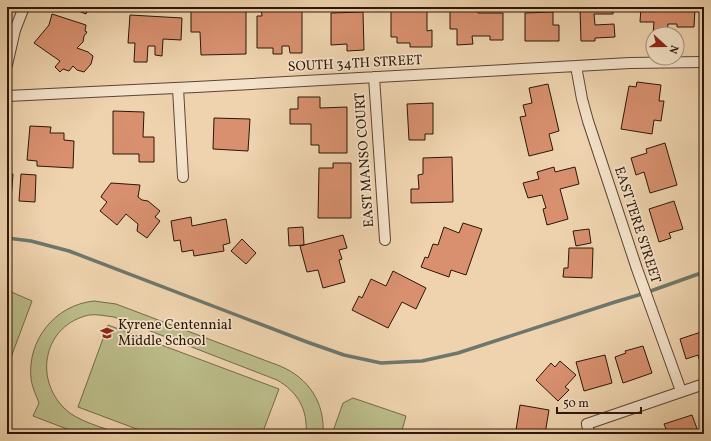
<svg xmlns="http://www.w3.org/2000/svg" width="711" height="441" viewBox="0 0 711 441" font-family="Vollkorn,serif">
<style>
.green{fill:#bbbc89;stroke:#746948}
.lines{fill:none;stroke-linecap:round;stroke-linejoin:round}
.stream{stroke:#6e776b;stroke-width:3.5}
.building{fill:#d8906f;stroke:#2d1607}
.minor-casing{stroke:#5d4531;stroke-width:12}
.minor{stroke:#f4e2ca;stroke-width:10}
.labels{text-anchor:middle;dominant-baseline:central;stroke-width:3.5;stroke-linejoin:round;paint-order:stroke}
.street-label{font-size:14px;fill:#2d1607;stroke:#f4e2ca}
.poi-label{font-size:14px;fill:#2d1607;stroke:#f4e2ca;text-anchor:start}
</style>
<rect width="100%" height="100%" fill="#eed3ae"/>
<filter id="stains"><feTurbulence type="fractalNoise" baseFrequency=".005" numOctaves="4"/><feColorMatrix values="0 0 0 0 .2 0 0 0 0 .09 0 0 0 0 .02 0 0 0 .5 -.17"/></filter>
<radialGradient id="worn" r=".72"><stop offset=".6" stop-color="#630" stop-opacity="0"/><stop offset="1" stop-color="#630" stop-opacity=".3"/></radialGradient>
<path class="green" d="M7 290 32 301 7 368Z
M94 301 116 304 280 366C309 378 325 403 323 434H306C308 410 298 392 277 380L114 317C106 316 97 314 89 315 44 325 33 378 65 409 77 421 104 428 121 434H80L33 416 39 403C36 395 32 387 31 379 27 340 55 305 94 301Z
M108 325 279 389 262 434H150L78 407Z
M353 398 406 416 401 434H332L343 403Z"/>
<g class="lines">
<path class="stream" d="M7 238 31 241 69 251 307 342 344 355 381 363 422 361 458 353 615 302 645 293 704 272"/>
</g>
<path class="building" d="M69 7H89L86 14Z
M450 7H478V13H503V40H490V36H472L473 44 457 45V29H450Z
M580 7H613V14H594L595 25 614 24 615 37 595 38V41H581Z
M653 7H704V9H695L694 27H677V24H668L667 34H653L654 22H640L641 8 653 9Z
M191 8H246V54L201 55 200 32H191Z
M261 8H302V53H290L289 46H282V54H273V48H257V16H262Z
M427 9V31L432 30V47H410V43H397V37H391V10Z
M363 12 364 50 347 51V44L331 45V13Z
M553 12V25H559V41H525V13Z
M52 14 86 25 85 31 87 32 84 36 83 42 77 48 88 52 93 56 91 64 84 72 77 70 73 66 69 71 63 69 60 72 55 67 60 61 34 43 49 25Z
M130 15 182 18 181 40 163 39 162 56 155 55V46H148L147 62H134L135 43H128Z
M637 82 661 85 659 101H664L661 121 654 120 652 134 621 129 629 86 636 87Z
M548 84 559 131 549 134 553 150 529 156 520 117 526 116 523 105 532 103 529 88Z
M298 97H320V108L347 107V153H319V145H311V124H290V109H298Z
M433 103V134H425V140H409L407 104Z
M113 111 144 112 143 137H154V162H139V154H113Z
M214 118 250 119 248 151 213 149Z
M30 126 51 127 50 133H64V140L74 141 73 168 37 166V161L27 160Z
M665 143 677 185 650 193 644 172 636 175 631 158 647 153 646 149Z
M452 157 453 202 411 203V189H419L418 175 423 174V158Z
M333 163H351V218H318L319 168H333Z
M554 167 555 172 575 167 579 184 560 189 568 219 547 225 543 209 546 208 542 195 528 198 523 183 539 179 537 172Z
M7 174H13L11 200H7Z
M21 174 36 175 35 202 19 201Z
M111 183 140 185 138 197 142 200 148 201 160 211 155 217 160 221 147 238 137 231 138 224 126 214 117 225 100 211 107 202 101 197 102 195Z
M674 201 683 229 669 233 671 238 659 242 649 209Z
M191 217 192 226 226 219 230 243 223 245 224 251 194 256 193 250 182 252 180 240 174 241 171 221Z
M463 223 482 229 466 275 451 270 449 277 421 267 425 257 428 258 433 244 438 245 444 227 459 233Z
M303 227 304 245 289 246 288 228Z
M589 229 591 243 576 246 573 231Z
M343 235 347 248 339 250 342 259 339 260 345 282 323 288 318 270 307 272 300 246Z
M242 239 256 253 246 264 231 251Z
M569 248H593L592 278 563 277 564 268H568Z
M393 271 426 288 416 309 402 302 388 328 352 310 359 296 362 298 371 279 386 286Z
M704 331V358L699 359 698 355 686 359 680 339Z
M643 346 652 373 623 383 615 357 626 353 625 351Z
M605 355 612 383 584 391 576 362Z
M560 361 576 375 565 387 569 390 558 401 536 380 551 363 555 367Z
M520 405 549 410 545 434H517L518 430H516Z
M704 413V423L701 414Z
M692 415 699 434H668L664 424Z
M645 431V434H626V432Z"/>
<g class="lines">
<g class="minor-casing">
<path id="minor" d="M7 65 15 30 24 7
M576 66 582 99 588 121 637 269 681 391
M374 77 385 240
M178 88 183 177
M7 96 196 87 576 66 630 63 704 62
M589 434 587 424 704 384"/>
</g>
<use href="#minor" class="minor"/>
</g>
<defs>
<g id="school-bare" transform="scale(1.08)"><path d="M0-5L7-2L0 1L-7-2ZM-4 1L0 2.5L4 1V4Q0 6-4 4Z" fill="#8f2418" stroke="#f4e2ca" stroke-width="2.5" paint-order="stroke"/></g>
</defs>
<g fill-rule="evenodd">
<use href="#school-bare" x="107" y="333"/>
</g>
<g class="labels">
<g class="street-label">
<text transform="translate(355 64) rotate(-3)">SOUTH 34TH STREET</text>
<text transform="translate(365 160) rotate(-94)">EAST MANSO COURT</text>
<text transform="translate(637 225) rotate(72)">EAST TERE STREET</text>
</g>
<g class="poi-label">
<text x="118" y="325">Kyrene Centennial<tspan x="118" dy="16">Middle School</tspan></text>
</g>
</g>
<rect width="711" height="441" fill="none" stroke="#eed3ae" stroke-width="24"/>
<rect x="8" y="8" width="695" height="425" fill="none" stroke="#2d1607" stroke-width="2"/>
<rect x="12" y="12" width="687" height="417" fill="none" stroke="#2d1607"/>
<g transform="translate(665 46) rotate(111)"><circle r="19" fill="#f4e2ca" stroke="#a4907c"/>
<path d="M0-3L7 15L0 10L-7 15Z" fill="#8f2418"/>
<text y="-6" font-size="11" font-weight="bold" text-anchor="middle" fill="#2d1607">N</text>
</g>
<path d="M557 407v6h84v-6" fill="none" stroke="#2d1607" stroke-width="2"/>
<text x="563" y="407" font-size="12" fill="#2d1607" stroke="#f4e2ca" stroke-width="3" paint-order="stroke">50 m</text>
<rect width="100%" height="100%" filter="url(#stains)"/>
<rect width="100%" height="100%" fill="url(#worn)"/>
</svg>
